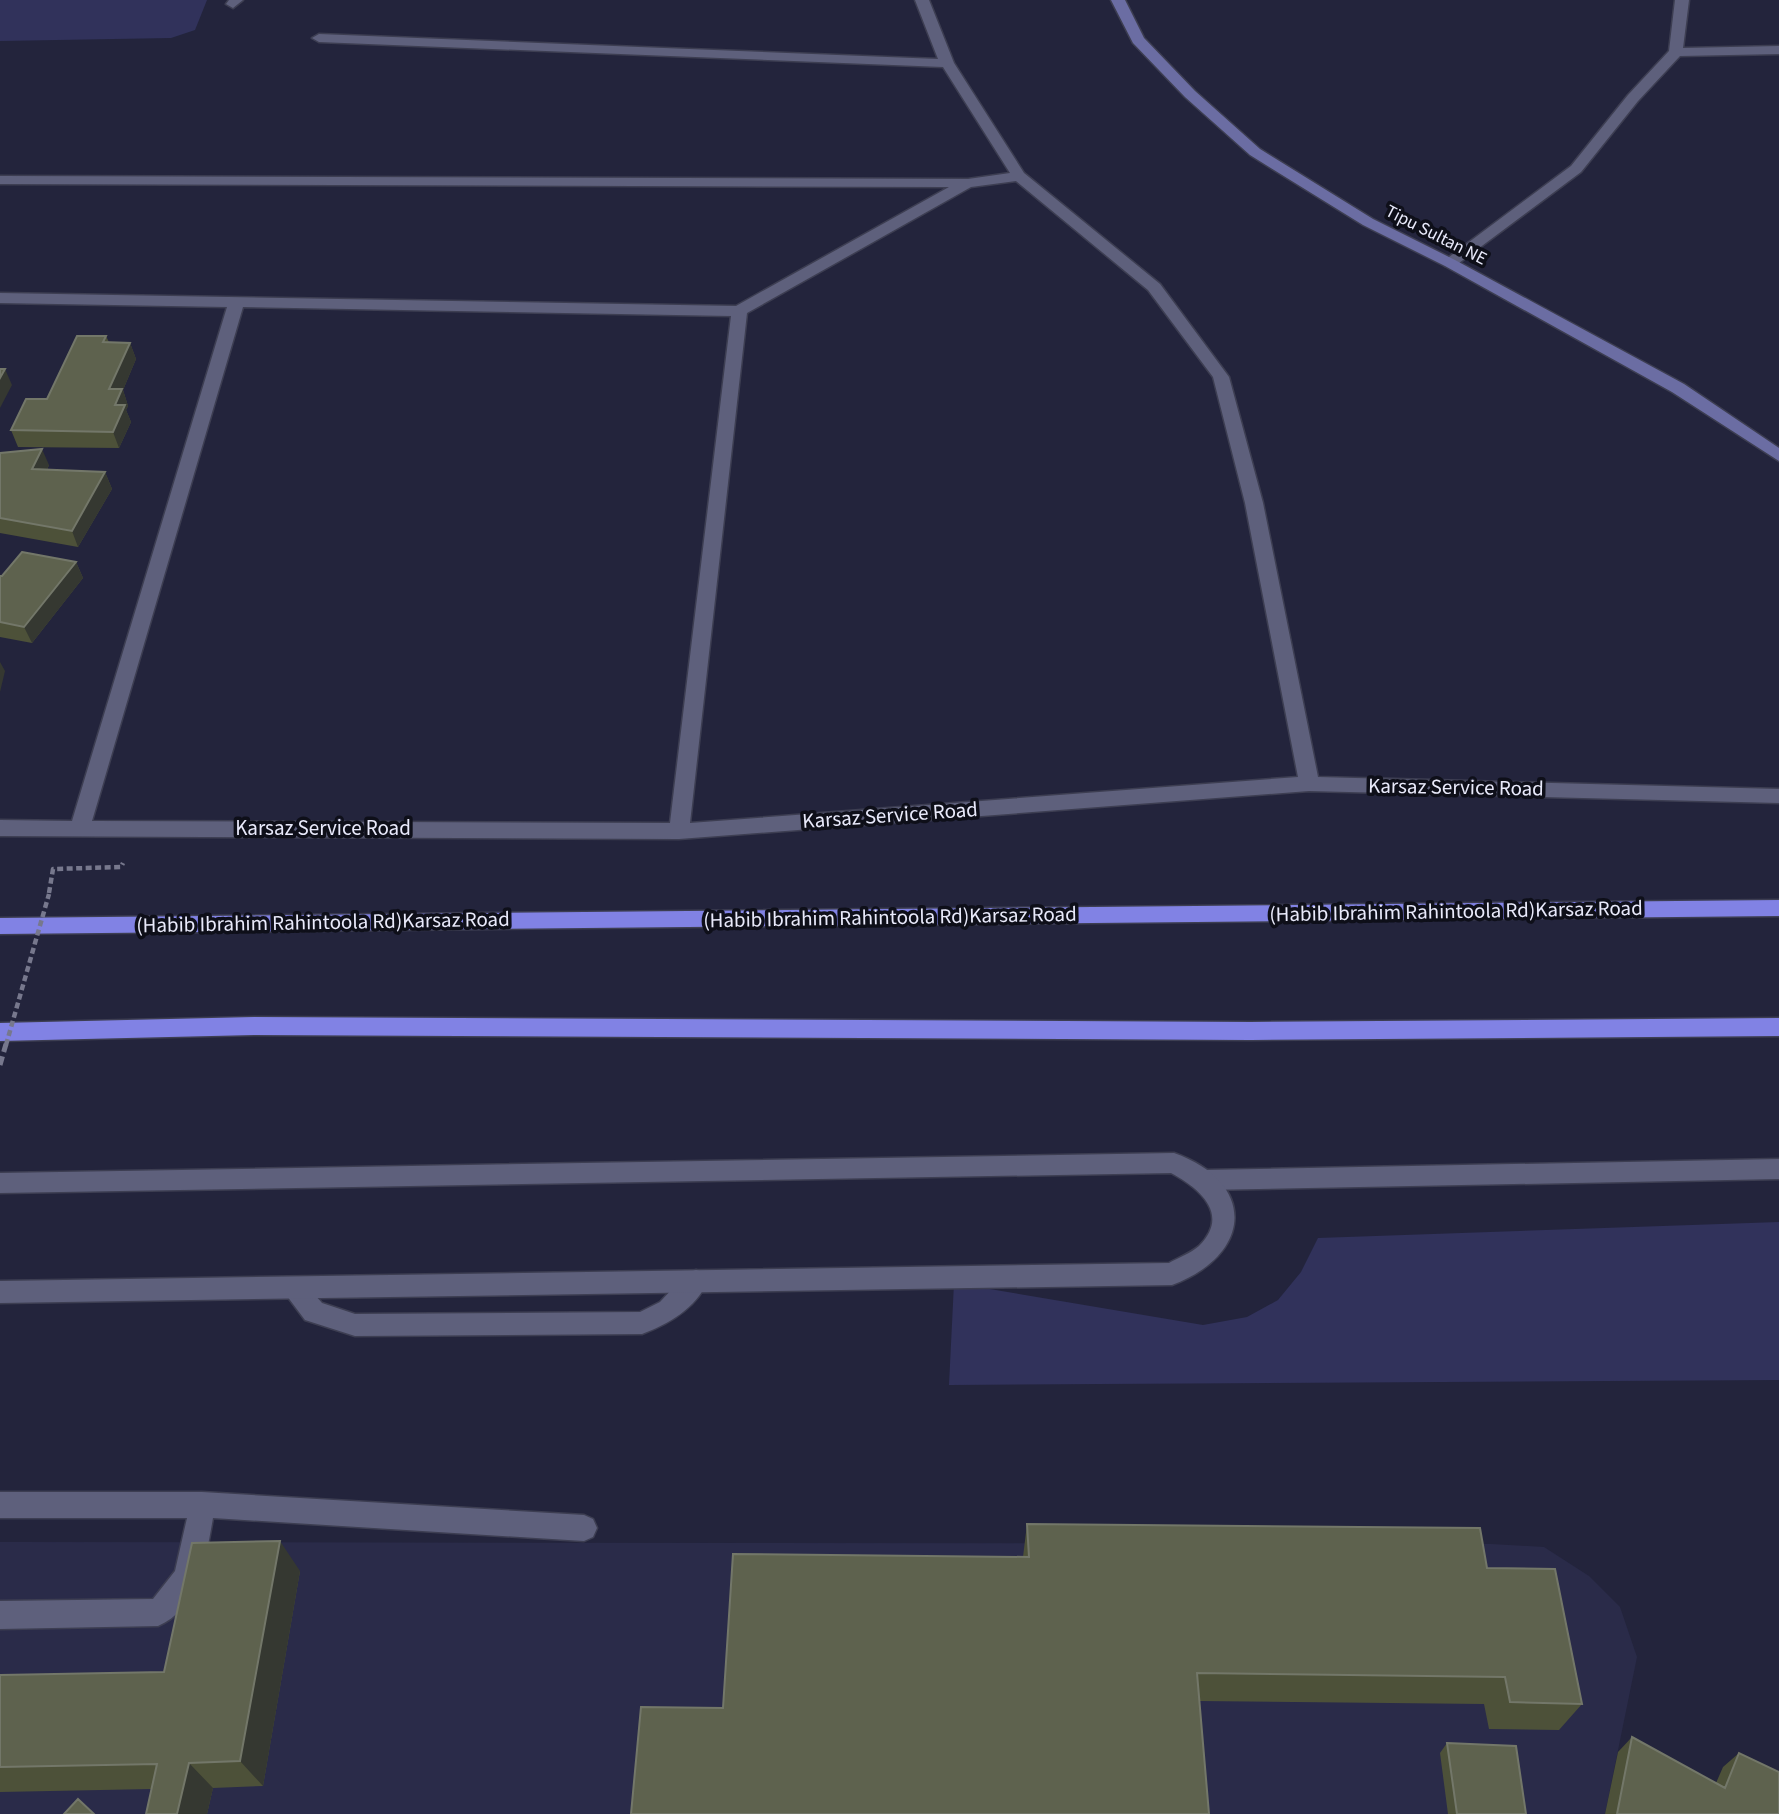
<svg xmlns="http://www.w3.org/2000/svg" width="1779" height="1814" viewBox="0 0 1779 1814" font-family="'Source Sans 3',sans-serif">
<style>
.built{fill:#2a2b49}
.green{fill:#31325b}
.lines{fill:none;stroke-linecap:round;stroke-linejoin:round}
.service-casing{stroke:#3d3e52;stroke-width:3}
.minor-casing{stroke:#3d3e52;stroke-width:3}
.tertiary-casing{stroke:#3d3e52;stroke-width:3}
.secondary-casing{stroke:#3d3e52;stroke-width:3}
.trunk-casing{stroke:#3d3e52;stroke-width:3}
.path{stroke:#77788d;stroke-width:4.5;stroke-dasharray:6 3.5;stroke-linecap:butt}
.service{fill:#5e607c;fill-rule:evenodd}
.minor{fill:#5e607c;fill-rule:evenodd}
.tertiary{fill:#5e607c;fill-rule:evenodd}
.secondary{fill:#6b6da3;fill-rule:evenodd}
.trunk{fill:#8182e4;fill-rule:evenodd}
.path-bridge-far1{stroke:#77788d;stroke-width:4.5;stroke-dasharray:6 3.5;stroke-linecap:butt}
.path-bridge{stroke:#77788d;stroke-width:5;stroke-dasharray:9 4.5;stroke-linecap:butt}
.wall{fill:#4d5139}
.shaded-wall{fill:#353831}
.building{fill:#5e624e;stroke:#737769;stroke-width:2}
.labels{text-anchor:middle;dominant-baseline:central;stroke-width:7;stroke-linejoin:round;paint-order:stroke}
.far-street-label{font-size:18px;fill:#e9eafb;stroke:#0e0f19}
.street-label{font-size:21px;fill:#e9eafb;stroke:#0e0f19}
</style>
<rect width="100%" height="100%" fill="#23243c"/>
<path class="built" d="M0 1542 1491 1544 1544 1547 1589 1576 1620 1607 1637 1657 1605 1814H0Z"/>
<path class="green" d="M0 0H207L195 30 171 38 0 41Z
M1779 1222V1380L949 1385 954 1283 1203 1325 1247 1317 1278 1300 1301 1272 1318 1238Z"/>
<g class="lines">
<g class="service-casing">
<path id="service" d="M696 1270 705 1273 708 1281C696 1308 669 1324 642 1334L355 1336 305 1320 281 1288 284 1280 293 1277 302 1280 322 1303 355 1314 640 1312 660 1302 687 1273Z
M0 1492H202L584 1515 593 1519 597 1528 593 1537 584 1541 213 1518C206 1557 199 1609 158 1626L0 1629V1601L153 1599 175 1571 187 1518H0Z"/>
</g>
<g class="minor-casing">
<path id="minor" d="M229 0H243L233 8 226 4Z
M915 0H929L954 63 1024 173 1160 284 1229 377 1263 503 1318 777 1779 789V803L1309 791 679 839 0 836V820L72 821 227 307 0 303V293L736 306 949 187 0 184V176L968 179 1010 173 943 67 319 42 312 38 319 34 938 59ZM1016 181 1148 290 1213 377 1245 503 1298 777 690 823 747 313 971 187ZM243 307 731 316 670 823 92 821Z
M1675 0H1689L1683 48 1779 46V54L1680 56 1638 101 1581 172 1455 266H1445V260L1571 166 1628 95 1669 51Z
M1779 1159V1179L1205 1190 1197 1187 1193 1180 1197 1173 1205 1170Z"/>
</g>
<g class="tertiary-casing">
<path id="tertiary" d="M1174 1153C1258 1183 1252 1255 1172 1285L0 1303V1281L1169 1263C1178 1258 1191 1253 1199 1246 1231 1214 1199 1188 1171 1173L0 1193V1173Z"/>
</g>
<g class="secondary-casing">
<path id="secondary" d="M1111 0H1125L1144 38 1195 91 1260 149 1373 219 1455 260 1684 384 1779 448V461L1672 392 1445 266 1363 225 1250 155 1185 97 1133 43Z"/>
</g>
<g class="trunk-casing">
<path id="trunk" d="M1779 900V916L0 934V918Z
M254 1017 1251 1022 1779 1018V1036L1251 1040 254 1035 0 1041V1023Z"/>
</g>
<path class="path" d="M49 893 53 869 121 867 123 863"/>
<use href="#service" class="service"/>
<use href="#minor" class="minor"/>
<use href="#tertiary" class="tertiary"/>
<use href="#secondary" class="secondary"/>
<use href="#trunk" class="trunk"/>
<path class="path-bridge-far1" d="M6 1045 49 894"/>
<path class="path-bridge" d="M0 1065 6 1044"/>
</g>
<path class="wall" d="M106 336 109 342 130 343 136 359 123 390 128 406 126 410 131 422 119 448 18 447 11 430 47 399Z
M0 453 49 465 47 470 105 472 112 489 78 547 0 533Z
M76 562 83 578 32 643 0 637V576Z
M1027 1524 1487 1568 1582 1704 1559 1730 1489 1729 1484 1704 1199 1701 723 1708 1023 1557Z
M300 1571 263 1786 213 1788 207 1814H146L152 1789 0 1792V1675L164 1672Z
M1632 1737 1716 1783 1723 1767 1739 1753 1779 1814H1605L1618 1752Z
M1447 1743 1526 1814H1448L1440 1753Z"/>
<path class="shaded-wall" d="M130 343 136 359 123 390 128 406 126 410 131 422 119 448 113 432 109 389Z
M5 369 12 385 0 408V378Z
M42 449 49 465 39 486 32 469Z
M105 472 112 489 78 547 72 531Z
M76 562 83 578 32 643 24 627Z
M0 662 5 671 0 692Z
M280 1541 300 1571 263 1786 240 1761Z
M189 1763 213 1788 207 1814H177Z"/>
<path class="building" d="M77 336H106L103 342 130 343 109 389H122L115 405H125L113 432 11 430 26 399H47Z
M0 369H5L0 378Z
M42 449 32 469 105 472 72 531 0 518V453Z
M22 552 76 562 24 627 0 622V576H2Z
M1027 1524 1480 1528 1487 1568 1555 1569 1582 1704 1510 1702 1505 1677 1197 1673 1209 1814H631L641 1707 723 1708 733 1554 1029 1557Z
M280 1541 240 1761 189 1763 177 1814H146L157 1764 0 1767V1675L164 1672 192 1543Z
M1632 1737 1725 1788 1739 1753 1779 1772V1814H1617Z
M1447 1743 1516 1746 1526 1814H1457Z
M78 1799 94 1814H64Z"/>
<g class="labels">
<g class="far-street-label">
<text transform="translate(1436 235) rotate(27)">Tipu Sultan NE</text>
</g>
<g class="street-label">
<text transform="translate(1456 787) rotate(1)">Karsaz Service Road</text>
<text transform="translate(890 815) rotate(-4)">Karsaz Service Road</text>
<text x="323" y="828">Karsaz Service Road</text>
<text transform="translate(1456 911) rotate(-1)">(Habib Ibrahim Rahintoola Rd)Karsaz Road</text>
<text transform="translate(890 917) rotate(-1)">(Habib Ibrahim Rahintoola Rd)Karsaz Road</text>
<text transform="translate(323 922) rotate(-1)">(Habib Ibrahim Rahintoola Rd)Karsaz Road</text>
</g>
</g>
</svg>
